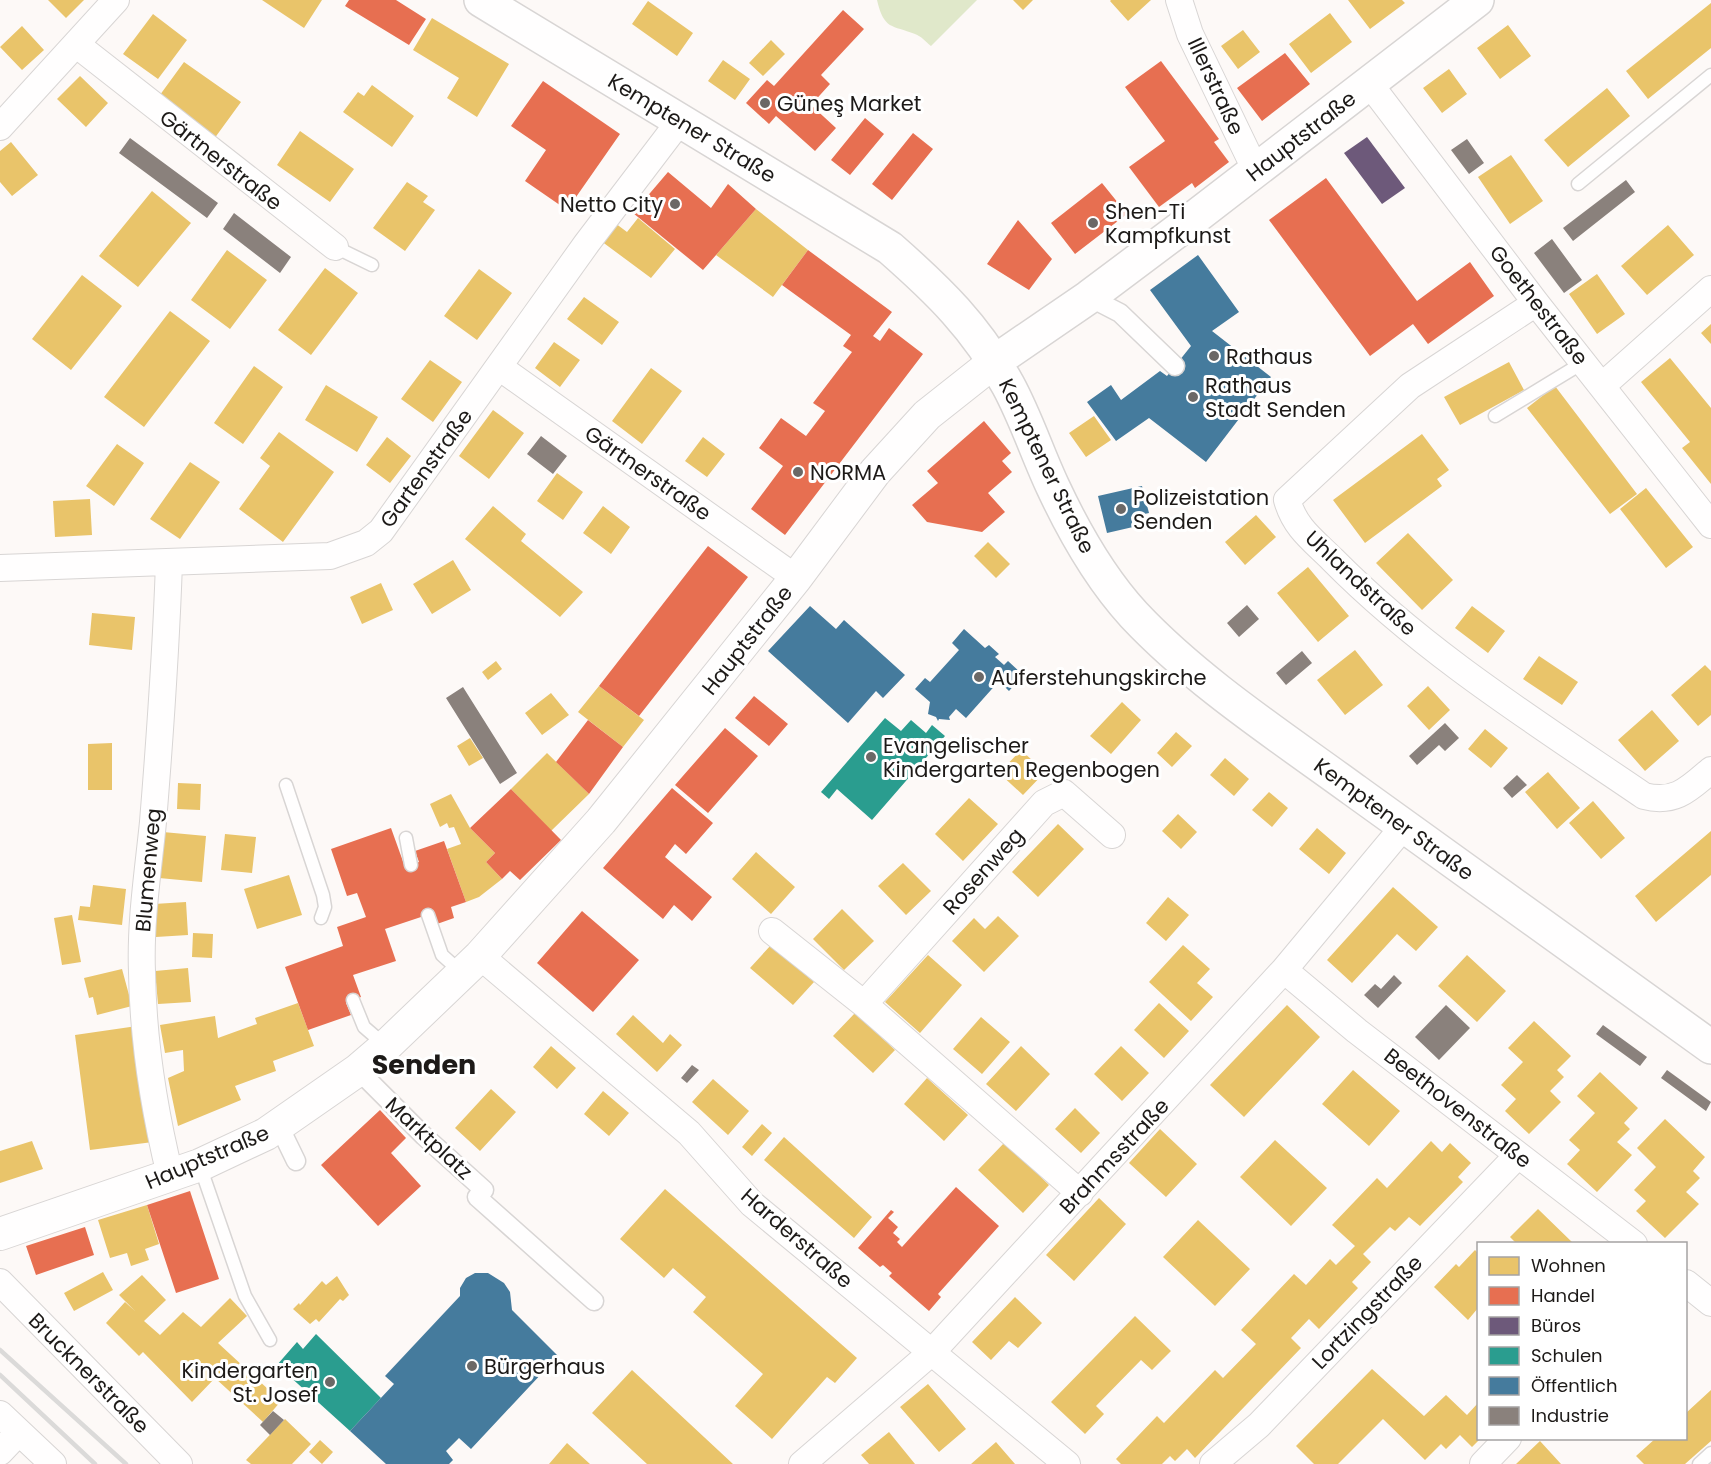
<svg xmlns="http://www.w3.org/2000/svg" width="1711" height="1464" viewBox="0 0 1711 1464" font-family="Poppins,sans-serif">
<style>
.green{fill:#e0e8ca}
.homes{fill:#e9c46a}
.shops{fill:#e76f51}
.offices{fill:#6d597a}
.schools{fill:#2a9d8f}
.public{fill:#457b9d}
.industry{fill:#8a817c}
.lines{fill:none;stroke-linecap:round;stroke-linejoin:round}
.service-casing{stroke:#d8d5d4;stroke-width:15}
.pedestrian-casing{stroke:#d8d5d4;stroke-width:21}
.minor-casing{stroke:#d8d5d4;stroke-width:28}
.tertiary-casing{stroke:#d8d5d4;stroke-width:34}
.secondary-casing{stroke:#d8d5d4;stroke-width:36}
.service{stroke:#fffefe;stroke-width:12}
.pedestrian{stroke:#fffefe;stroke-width:18}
.minor{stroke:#fffefe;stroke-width:26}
.tertiary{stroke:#fffefe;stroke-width:32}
.secondary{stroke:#fffefe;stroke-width:33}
.rail{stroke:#dbdad9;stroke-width:4.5}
.poi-dot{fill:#6b6866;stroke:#fff;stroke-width:2}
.labels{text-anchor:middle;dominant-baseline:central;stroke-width:6;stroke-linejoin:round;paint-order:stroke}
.street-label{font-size:21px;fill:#1d1a18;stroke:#fff}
.poi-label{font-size:21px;fill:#1d1a18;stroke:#fff;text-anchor:start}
.district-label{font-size:27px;font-weight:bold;fill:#1d1a18;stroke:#fff}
</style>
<rect width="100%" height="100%" fill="#fdf9f7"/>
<path class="green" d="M877 0H977L931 46C926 42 921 36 915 34 892 25 884 30 877 0Z"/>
<path class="homes" d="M48 0H84L66 18Z
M262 0H322L304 28Z
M1013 0H1033L1023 10Z
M1151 0 1128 21 1110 1 1111 0Z
M1348 0H1402L1405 3 1370 29Z
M648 1 693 33 677 56 632 24Z
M1711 3V48L1648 99 1626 71Z
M1330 13 1352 42 1311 73 1289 44Z
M153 14 187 40 158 79 123 54Z
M432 18 509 64 477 117 447 98 459 78 413 50Z
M1508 25 1531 56 1500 79 1477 48Z
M22 26 44 50 22 70 0 47Z
M1243 30 1260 52 1238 69 1221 46Z
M771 40 785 54 763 76 749 63Z
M723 60 750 79 735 100 708 81Z
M184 62 241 102 214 139 157 99Z
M1449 69 1467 94 1442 113 1423 88Z
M80 76 108 103 86 127 57 99Z
M372 85 414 116 392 147 343 112 358 92 364 96Z
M1607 88 1630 116 1568 167 1544 140Z
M300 131 354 169 330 202 277 165Z
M11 142 38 175 12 196 0 182V151Z
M1511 155 1543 201 1510 224 1478 177Z
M407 182 428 196 423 202 435 210 405 251 373 228Z
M152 191 191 223 138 287 99 256Z
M756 209 808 250 773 297 716 255Z
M638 218 675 249 651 278 597 238 611 220 627 232Z
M1668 225 1694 255 1647 295 1621 266Z
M227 250 267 280 230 329 191 300Z
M325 268 358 293 311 355 278 330Z
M479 269 512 293 477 340 444 316Z
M1597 274 1625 314 1597 334 1569 294Z
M82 275 122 306 71 370 32 339Z
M584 297 619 322 602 345 567 319Z
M170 311 210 341 144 427 104 397Z
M1711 324V344L1701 333Z
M554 342 580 360 560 387 535 368Z
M1670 358 1711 408V484L1682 448 1690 442 1641 382Z
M430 360 462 382 433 422 401 399Z
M1509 362 1524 390 1460 425 1444 397Z
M254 366 283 387 243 444 214 423Z
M651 368 682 391 642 444 612 421Z
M326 385 378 417 357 452 305 420Z
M1555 386 1637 494 1610 514 1527 408Z
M493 410 524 433 489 479 459 456Z
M1094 416 1111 440 1086 457 1069 433Z
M279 432 334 472 283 542 239 509 270 466 260 458Z
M1422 434 1449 470 1437 479 1442 486 1365 543 1333 500Z
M387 437 411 456 390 483 366 465Z
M703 437 725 454 707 477 685 461Z
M117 444 144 463 114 506 86 486Z
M190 462 220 482 180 539 150 519Z
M557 473 583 492 563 520 537 501Z
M1646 488 1693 547 1666 568 1620 509Z
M90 499 92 535 55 537 53 501Z
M493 506 526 534 521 541 583 592 560 617 465 539Z
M603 506 630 527 611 554 583 533Z
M1256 515 1276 537 1245 565 1225 542Z
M1408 533 1453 580 1422 610 1376 563Z
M988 542 1010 564 996 578 974 556Z
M453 560 471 590 432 614 413 584Z
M1308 567 1349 616 1318 642 1277 593Z
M381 583 393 610 362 624 350 597Z
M1472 606 1505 631 1488 653 1455 628Z
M92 613 135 617 132 650 89 645Z
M1355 650 1383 685 1345 715 1317 680Z
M1539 656 1578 682 1562 705 1523 679Z
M496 661 502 669 488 680 482 672Z
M1705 665 1711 671V715L1698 726 1671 695Z
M599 686 644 720 623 747 578 712Z
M1428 686 1450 710 1429 730 1407 706Z
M551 693 569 715 542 735 525 713Z
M1122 702 1141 720 1111 754 1090 736Z
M1652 710 1679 741 1645 771 1618 740Z
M1485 729 1508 748 1491 768 1468 749Z
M1176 732 1192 746 1172 767 1157 753Z
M470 738 483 758 469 766 457 746Z
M112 743V790H88V744Z
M1021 750 1045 772 1023 795 999 773Z
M547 753 589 794 551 831 511 789Z
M1225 758 1249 779 1234 796 1210 775Z
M1548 772 1580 808 1557 829 1525 792Z
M178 783 201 784 200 810 177 809Z
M1269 792 1288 808 1272 827 1252 810Z
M451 794 470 828 495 853 486 862 502 879 479 897 466 902 447 849 461 844 454 827 449 828 447 823 440 827 430 804Z
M969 798 998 824 963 861 935 834Z
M1593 801 1625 838 1601 859 1569 823Z
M1178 814 1197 832 1181 849 1162 831Z
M1058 824 1084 849 1038 897 1012 872Z
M1317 828 1346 853 1329 874 1299 849Z
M1711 831V875L1656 922 1635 896Z
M163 832 206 836 202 882 159 878Z
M225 834 256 837 252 873 221 870Z
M756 852 795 887 771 914 732 879Z
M903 863 931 891 906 915 878 886Z
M289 875 302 915 257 929 244 889Z
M93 885 126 889 122 925 78 920 80 906 90 907Z
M1393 887 1438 927 1416 951 1397 934 1352 983 1327 960Z
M1168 897 1189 915 1166 941 1146 923Z
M186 902 188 935 156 937 154 904Z
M842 909 874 941 844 970 813 939Z
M72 915 81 962 62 965 54 918Z
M998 916 1019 936 984 972 952 941 974 918 985 929Z
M193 933 213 934 212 958 192 957Z
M771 945 814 982 793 1005 750 968Z
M1183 945 1210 969 1197 983 1213 997 1191 1021 1149 982Z
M928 955 962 985 920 1033 885 1002Z
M1467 955 1506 991 1477 1022 1438 986Z
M188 968 191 1002 158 1004 155 971Z
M122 969 132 1006 97 1015 93 997 89 998 84 978Z
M298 1003 314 1046 273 1061 276 1071 235 1086 241 1100 178 1126 168 1078 184 1071 183 1050 165 1053 160 1025 215 1016 218 1038 257 1024 255 1018Z
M1159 1003 1189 1031 1164 1058 1134 1030Z
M1287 1005 1320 1037 1244 1117 1210 1085Z
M855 1013 895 1050 873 1073 833 1036Z
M633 1015 663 1043 670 1034 682 1045 657 1072 616 1034Z
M981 1017 1010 1042 982 1074 953 1049Z
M1534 1021 1571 1056 1557 1070 1564 1077 1550 1091 1561 1102 1529 1134 1505 1111 1516 1099 1501 1085 1523 1062 1508 1048Z
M137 1026 153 1142 90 1150 75 1035Z
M551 1046 576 1068 557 1089 533 1067Z
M1021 1046 1050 1074 1016 1111 986 1084Z
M1121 1046 1149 1073 1122 1101 1094 1074Z
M1353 1070 1400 1111 1369 1146 1322 1104Z
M1600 1072 1638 1108 1624 1123 1630 1129 1617 1142 1632 1155 1597 1192 1567 1164 1580 1150 1569 1140 1595 1113 1577 1096Z
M927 1078 968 1115 944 1141 904 1104Z
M713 1079 749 1111 728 1135 692 1102Z
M491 1089 516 1112 480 1151 455 1128Z
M603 1091 629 1113 609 1136 584 1114Z
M1075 1108 1100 1133 1081 1153 1055 1129Z
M1665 1119 1705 1157 1693 1171 1700 1178 1686 1192 1699 1204 1665 1238 1636 1211 1646 1201 1634 1190 1656 1167 1637 1148Z
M762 1124 772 1133 752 1156 742 1147Z
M1160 1129 1197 1164 1166 1197 1129 1163Z
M784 1137 872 1217 854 1238 764 1160Z
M1275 1140 1327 1188 1291 1226 1240 1177Z
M32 1141 43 1169 0 1183V1151Z
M1431 1141 1442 1152 1450 1143 1471 1163 1458 1177 1463 1182 1420 1226 1409 1217 1395 1231 1390 1227 1363 1254 1371 1262 1352 1282 1358 1288 1319 1329 1309 1319 1291 1338 1301 1348 1195 1458 1187 1449 1175 1461 1170 1456 1162 1464H1121L1116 1459 1157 1416 1164 1423 1215 1370 1223 1378 1256 1344 1241 1330 1294 1274 1306 1285 1330 1259 1336 1265 1355 1246 1332 1225 1377 1178 1387 1188Z
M1005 1142 1049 1185 1023 1213 978 1170Z
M665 1189 857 1358 835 1383 827 1377 772 1439 735 1406 763 1374 693 1312 706 1297 673 1268 664 1278 620 1239Z
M1099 1198 1126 1224 1074 1281 1046 1255Z
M147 1205 159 1244 145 1249 149 1260 131 1266 127 1253 110 1258 98 1220Z
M1538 1209 1574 1244H1517L1510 1237Z
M1198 1220 1250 1269 1215 1306 1163 1257Z
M1475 1250 1478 1253V1308L1468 1320 1434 1287 1456 1264 1459 1267Z
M103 1272 113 1290 74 1311 64 1293Z
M142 1275 166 1300 144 1321 160 1335 183 1312 201 1327 230 1298 247 1316 218 1343 281 1401 263 1422 215 1378 192 1402 143 1352 139 1356 106 1323 125 1302 135 1311 119 1295Z
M337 1276 349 1295 343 1301 340 1299 319 1322 316 1319 310 1324 293 1309 299 1303 300 1305 322 1281 326 1285Z
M1015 1297 1042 1323 1018 1348 1009 1341 991 1360 972 1342Z
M1135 1316 1171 1351 1152 1370 1141 1360 1096 1406 1104 1414 1085 1434 1051 1402Z
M1372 1369 1424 1416 1446 1395 1467 1415 1478 1403V1438H1481L1472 1447 1460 1435 1446 1449 1441 1444 1425 1460 1383 1419 1338 1464H1314L1296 1446Z
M632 1370 733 1464H647L592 1413Z
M928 1384 966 1429 939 1452 900 1407Z
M1711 1390V1441L1685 1464H1644L1636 1456 1656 1438H1686V1413Z
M285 1419 311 1444 292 1464H251L246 1460Z
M889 1432 915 1464H869L861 1455Z
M320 1440 333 1452 322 1464 309 1452Z
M1540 1441 1561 1464H1516Z
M996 1442 1015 1464H971Z
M567 1443 590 1464H549Z"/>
<path class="shops" d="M349 0H396L426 19 409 45 345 6Z
M843 10 864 29 821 75 830 84 811 105 836 128 815 151 776 116 769 124 746 103 767 80 774 86Z
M1285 53 1310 84 1262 121 1237 88Z
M1161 61 1219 139 1214 142 1229 162 1195 188 1192 183 1159 207 1129 167 1165 141 1125 87Z
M543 81 620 134 567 210 525 181 546 150 511 126Z
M865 118 884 134 850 175 831 160Z
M913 133 933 149 892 200 872 184Z
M668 172 711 208 728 184 756 209 703 270 633 213Z
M1326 178 1417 301 1470 262 1494 296 1428 344 1413 324 1370 356 1269 220Z
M1102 183 1127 214 1075 254 1051 223Z
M1018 220 1052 259 1029 290 987 264Z
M808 250 892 312 873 336 880 341 889 328 923 354 785 535 751 509 783 466 759 448 781 418 806 436 825 411 813 403 852 352 843 346 851 335 782 285Z
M984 421 1011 453 1002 461 1012 472 988 493 1005 512 982 532 927 522 912 505 938 483 927 471Z
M708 546 748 577 639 716 599 686Z
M754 696 788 724 769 746 735 718Z
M588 720 623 747 589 794 556 762Z
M725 728 758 756 708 813 675 785Z
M672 788 713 823 686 854 675 844 665 857 712 897 692 921 674 905 663 919 603 868Z
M511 789 561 840 520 880 510 871 502 879 486 862 495 853 470 828Z
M391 828 405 867 419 862 415 851 444 841 466 902 451 907 454 918 437 924 433 913 385 929 396 961 353 975 361 997 346 1003 351 1015 308 1030 285 967 343 946 337 927 366 917 357 893 347 896 331 849Z
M582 911 639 960 593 1012 537 963Z
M380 1110 406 1138 391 1153 421 1186 378 1226 321 1165Z
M956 1187 999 1226 938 1294 941 1297 929 1311 889 1276 892 1273 883 1265 880 1267 858 1248 891 1210 894 1212 888 1218 898 1227 893 1233 900 1239 897 1242 902 1247Z
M190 1191 219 1279 176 1293 147 1205Z
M85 1227 94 1255 36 1275 26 1246Z"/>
<path class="offices" d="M1367 137 1405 188 1382 204 1344 153Z"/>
<path class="schools" d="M885 718 901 731 911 720 926 733 932 725 945 736 872 820 837 789 829 799 821 792Z
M316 1334 381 1398 350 1431 277 1365 297 1342 303 1349Z"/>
<path class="public" d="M1198 255 1239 312 1212 331 1271 377 1206 462 1149 418 1116 441 1087 402 1111 385 1121 400 1160 371 1167 376 1191 346 1150 290Z
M1142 486 1149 513 1131 517 1133 527 1107 533 1098 496Z
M810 606 836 629 844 620 905 675 883 698 876 691 848 723 768 651Z
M964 629 985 648 989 645 999 654 995 657 1004 665 1008 661 1023 675 1009 691 999 681 966 718 956 709 949 717 950 720 939 719 938 721 936 717 928 714 930 702 915 689 925 678 930 682 959 650 952 643Z
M475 1273H488L504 1283 510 1292 512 1310 558 1356 471 1449 459 1438 446 1451 453 1460 449 1464H386L350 1431 394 1384 385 1376 460 1296V1288L466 1278Z"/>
<path class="industry" d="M130 138 218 203 207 218 119 153Z
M1467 139 1484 163 1469 174 1451 150Z
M1626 180 1635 192 1573 241 1563 228Z
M234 213 291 257 280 273 223 229Z
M1552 239 1582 280 1564 293 1534 253Z
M541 436 567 456 553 474 527 454Z
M1247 605 1259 619 1239 637 1227 623Z
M1302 651 1312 663 1286 685 1276 673Z
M463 687 517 773 500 784 446 698Z
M1445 723 1459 738 1445 751 1439 745 1417 765 1409 756Z
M1517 775 1527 785 1512 798 1503 788Z
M1394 975 1402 983 1378 1008 1364 995 1375 984 1381 989Z
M1446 1005 1470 1028 1439 1060 1415 1037Z
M1603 1025 1647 1057 1640 1066 1596 1034Z
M692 1065 699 1070 687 1083 681 1078Z
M1667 1070 1711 1102 1706 1111 1661 1078Z
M273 1411 284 1420 270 1435 260 1425Z"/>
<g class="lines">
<g class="service-casing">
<path id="service" d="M1578 184 1711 75
M335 247 372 265
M1495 416 1584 362
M286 785 323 895 325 907 321 918
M406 838 411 865
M428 915 442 955 462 973
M353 1000 364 1027 386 1046
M200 1166 245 1296 270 1340
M1699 1464 1711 1453"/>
</g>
<g class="pedestrian-casing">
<path id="pedestrian" d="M1089 297 1120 313 1175 366
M358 1070 424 1136 484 1190 477 1197 594 1301
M279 1126 296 1161"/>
</g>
<g class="minor-casing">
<path id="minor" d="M1179 0 1190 34 1256 171
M77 45 335 247
M1369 83 1536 303 1711 525
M0 127 116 0
M1536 303 1410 386 1287 500C1295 528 1313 540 1333 560 1425 653 1537 723 1644 796 1675 804 1689 789 1711 770
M499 367 796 578
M1603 385 1711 289
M169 563C166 649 160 736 153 822 148 872 140 922 142 972 143 1041 154 1109 170 1175
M0 568 330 556 366 543 381 531 587 243 679 122
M772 931 864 1004 1080 1193
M480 956 689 1133 752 1204 1067 1464
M1284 970 1357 1031 1634 1244
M864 1004 1044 803 1064 793 1112 835
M0 1282 179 1464
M1686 1283 1711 1303
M0 1414 53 1464
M0 1452 18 1433
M802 1464 932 1352 1284 970 1404 826
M1213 1464 1259 1425 1518 1155
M1483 1464 1508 1438"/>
</g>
<g class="tertiary-casing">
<path id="tertiary" d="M0 1234 200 1165 266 1134 358 1070 386 1046 480 956 601 821 796 578 875 472 927 415 994 362"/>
</g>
<g class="secondary-casing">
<path id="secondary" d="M481 0 890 248C939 291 976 327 1008 385 1026 418 1037 453 1053 487 1074 532 1100 578 1134 615 1197 682 1280 736 1354 790 1473 876 1592 962 1711 1047
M994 362 1089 297 1181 228 1477 0"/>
</g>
<use href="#service" class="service"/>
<use href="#pedestrian" class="pedestrian"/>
<use href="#minor" class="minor"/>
<use href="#tertiary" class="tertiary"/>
<use href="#secondary" class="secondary"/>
<path class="rail" d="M0 1350 126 1464
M0 1375 95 1464"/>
</g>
<g class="poi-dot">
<circle cx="765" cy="103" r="6"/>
<circle cx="675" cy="204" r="6"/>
<circle cx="1093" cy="223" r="6"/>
<circle cx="1214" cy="356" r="6"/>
<circle cx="1193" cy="397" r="6"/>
<circle cx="798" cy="472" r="6"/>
<circle cx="1121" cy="509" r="6"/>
<circle cx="979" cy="677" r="6"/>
<circle cx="871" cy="757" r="6"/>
<circle cx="472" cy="1366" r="6"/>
<circle cx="330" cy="1382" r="6"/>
</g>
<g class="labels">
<g class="street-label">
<text transform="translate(1216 86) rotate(65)">Illerstraße</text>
<text transform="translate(692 128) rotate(31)">Kemptener Straße</text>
<text transform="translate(1301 136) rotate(-38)">Hauptstraße</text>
<text transform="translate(221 160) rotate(38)">Gärtnerstraße</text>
<text transform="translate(1539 305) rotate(52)">Goethestraße</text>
<text transform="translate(1047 466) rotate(64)">Kemptener Straße</text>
<text transform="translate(426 468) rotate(-54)">Gartenstraße</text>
<text transform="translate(648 473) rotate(35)">Gärtnerstraße</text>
<text transform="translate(1361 583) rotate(43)">Uhlandstraße</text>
<text transform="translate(747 640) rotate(-52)">Hauptstraße</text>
<text transform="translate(1394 819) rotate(36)">Kemptener Straße</text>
<text transform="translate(148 870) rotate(-85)">Blumenweg</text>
<text transform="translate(983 871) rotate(-48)">Rosenweg</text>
<text transform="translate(1458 1108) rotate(38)">Beethovenstraße</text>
<text transform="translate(429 1138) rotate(43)">Marktplatz</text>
<text transform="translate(1114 1156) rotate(-47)">Brahmsstraße</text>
<text transform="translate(207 1157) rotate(-23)">Hauptstraße</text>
<text transform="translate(797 1238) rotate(41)">Harderstraße</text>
<text transform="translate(1367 1312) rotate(-46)">Lortzingstraße</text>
<text transform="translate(89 1373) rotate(45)">Brucknerstraße</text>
</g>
<g class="poi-label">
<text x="777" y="103">Güneş Market</text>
<text x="663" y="204" text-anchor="end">Netto City</text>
<text x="1105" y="211">Shen-Ti<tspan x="1105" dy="24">Kampfkunst</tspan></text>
<text x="1226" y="356">Rathaus</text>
<text x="1205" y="385">Rathaus<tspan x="1205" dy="24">Stadt Senden</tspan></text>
<text x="810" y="472">NORMA</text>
<text x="1133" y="497">Polizeistation<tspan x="1133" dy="24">Senden</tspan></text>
<text x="991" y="677">Auferstehungskirche</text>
<text x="883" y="745">Evangelischer<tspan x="883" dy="24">Kindergarten Regenbogen</tspan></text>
<text x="484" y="1366">Bürgerhaus</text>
<text x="318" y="1370" text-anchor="end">Kindergarten<tspan x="318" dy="24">St. Josef</tspan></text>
</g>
<g class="district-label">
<text x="424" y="1064">Senden</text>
</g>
</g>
<rect x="1477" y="1242" width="210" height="198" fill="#ffffff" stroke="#a5a3a3" stroke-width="1.5"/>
<rect x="1489" y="1257" width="30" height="18" fill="#e9c46a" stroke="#a5a3a3" stroke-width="1.5"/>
<text x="1531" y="1272" font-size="18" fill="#1d1a18">Wohnen</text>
<rect x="1489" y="1287" width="30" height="18" fill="#e76f51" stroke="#a5a3a3" stroke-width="1.5"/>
<text x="1531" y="1302" font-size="18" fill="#1d1a18">Handel</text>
<rect x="1489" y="1317" width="30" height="18" fill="#6d597a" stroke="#a5a3a3" stroke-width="1.5"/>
<text x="1531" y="1332" font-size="18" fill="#1d1a18">Büros</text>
<rect x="1489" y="1347" width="30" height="18" fill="#2a9d8f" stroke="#a5a3a3" stroke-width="1.5"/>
<text x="1531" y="1362" font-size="18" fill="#1d1a18">Schulen</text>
<rect x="1489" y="1377" width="30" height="18" fill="#457b9d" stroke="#a5a3a3" stroke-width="1.5"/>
<text x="1531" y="1392" font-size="18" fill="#1d1a18">Öffentlich</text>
<rect x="1489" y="1407" width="30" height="18" fill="#8a817c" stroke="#a5a3a3" stroke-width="1.5"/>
<text x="1531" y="1422" font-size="18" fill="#1d1a18">Industrie</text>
</svg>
